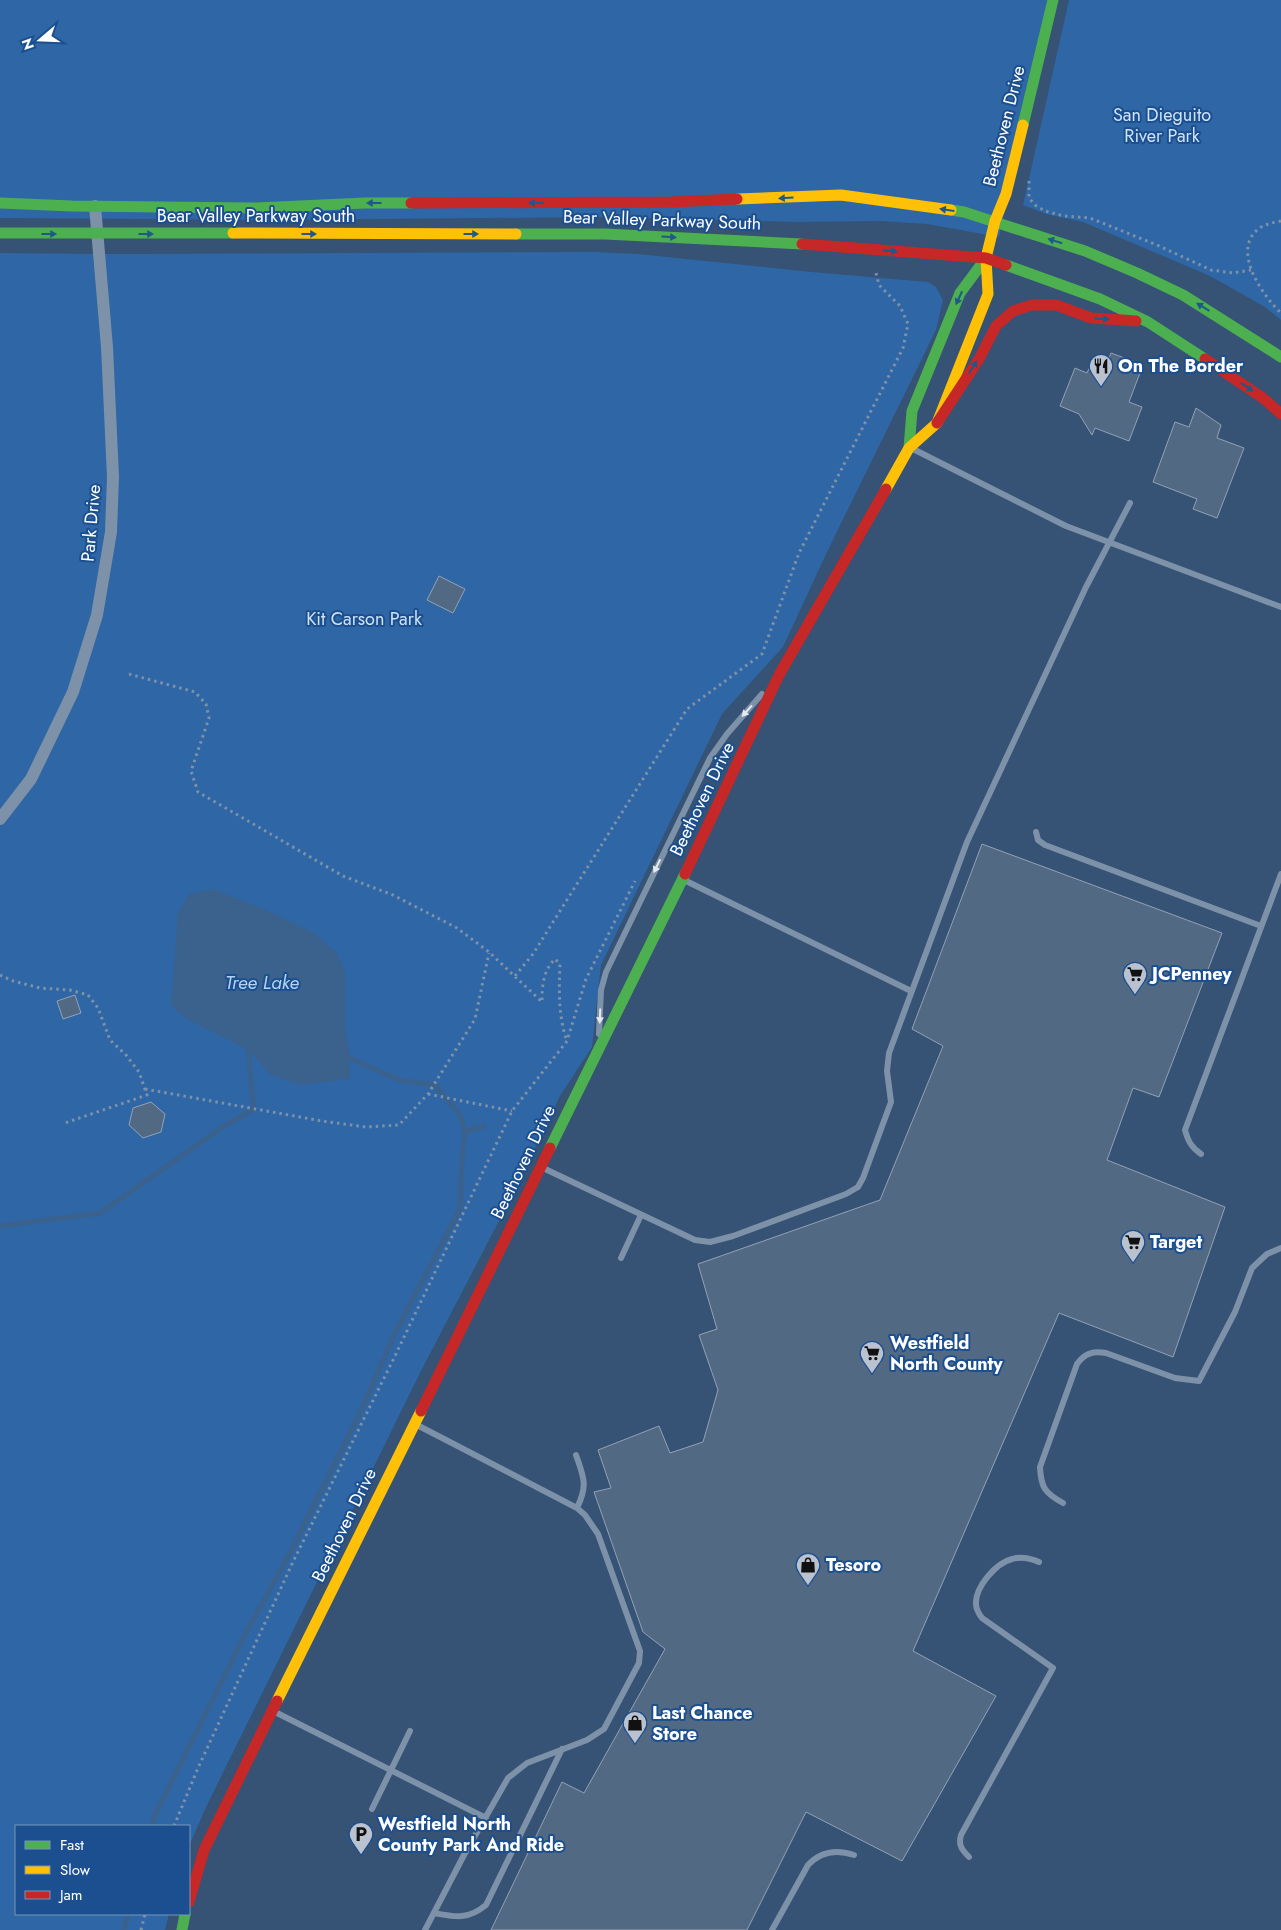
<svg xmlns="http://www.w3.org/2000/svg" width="1281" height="1930" viewBox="0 0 1281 1930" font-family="Jost,sans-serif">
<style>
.green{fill:#2f66a5}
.water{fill:#3b618d}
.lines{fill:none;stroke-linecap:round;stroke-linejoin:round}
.stream{stroke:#3b618d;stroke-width:5}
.building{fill:#526984;stroke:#92a2b6}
.path{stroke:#7d92a8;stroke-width:3;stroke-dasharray:2.5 4;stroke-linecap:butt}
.lane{stroke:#7d92a8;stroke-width:6}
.street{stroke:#7d92a8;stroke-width:12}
.fast{stroke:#4caf50;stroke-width:11}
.slow{stroke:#ffc107;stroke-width:11}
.jam{stroke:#c62828;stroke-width:11}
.oneway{fill:#205989}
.oneway2{fill:#e5e9ee}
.labels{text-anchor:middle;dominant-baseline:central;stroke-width:4;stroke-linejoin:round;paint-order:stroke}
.park-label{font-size:18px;fill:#cfe3fa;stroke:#1b4f8f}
.street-label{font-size:18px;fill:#fff;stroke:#1b4f8f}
.poi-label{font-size:18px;font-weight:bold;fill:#fff;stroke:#1b4f8f;text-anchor:start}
.water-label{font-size:19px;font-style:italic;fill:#b5d3f5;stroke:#1b4f8f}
</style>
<rect width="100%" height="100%" fill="#365274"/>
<path class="green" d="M0 0H1052L999 237 927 224 880 221 796 222 603 217 280 220 0 218Z
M1069 0H1281V320L1265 307 1210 276 1083 222 1046 214 1023 205Z
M595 252 638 254 812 272 928 282 936 287 943 300 936 330 827 552 783 647 722 714 601 965 592 1047 560 1096 512 1196 421 1371 207 1805 189 1846V1826H16V1914H169L165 1930H0V253L102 254Z"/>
<path class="water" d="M214 889 263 909 312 932 336 952 345 972V1028L350 1058V1079L301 1085 271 1075 248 1050 185 1018 171 1005 178 913 189 894Z"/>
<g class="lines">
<path class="stream" d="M465 1132 484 1126
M0 1226 100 1213 221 1128 254 1109 248 1050
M151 1826 156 1813 247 1631 291 1551 359 1415 395 1333 460 1209 462 1158 465 1132 460 1115 435 1085 399 1080 350 1058
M124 1930 128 1914"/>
</g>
<path class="building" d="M1111 353 1143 365 1129 402 1142 407 1129 441 1095 428 1092 435 1079 414 1060 406 1075 368 1087 373 1094 358 1107 363Z
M1196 408 1221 425 1217 438 1244 448 1217 518 1193 509 1197 499 1153 482 1175 422 1189 427Z
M439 576 465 589 453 613 427 600Z
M982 844 1222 933 1159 1097 1133 1088 1107 1160 1225 1207 1173 1357 1059 1313 913 1651 996 1696 902 1861 806 1812 747 1930H491L562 1782 584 1793 665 1649 643 1632 594 1492 611 1488 598 1450 659 1426 670 1453 703 1442 718 1390 699 1335 717 1329 698 1264 880 1200 943 1046 912 1029Z
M75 995 81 1013 63 1019 57 1001Z
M151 1102 165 1114 161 1132 143 1138 129 1125 133 1108Z"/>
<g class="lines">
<path class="path" d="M1029 181V198L1035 205 1045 211 1064 216 1090 218 1157 245 1211 270 1233 273 1251 270
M1281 221C1272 223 1263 224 1256 231 1233 253 1263 296 1281 313
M129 674 195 692 206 704 209 718 191 771 198 792 343 876 393 895 457 928 489 952 542 1002C542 986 543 971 555 959L560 964C559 989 558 1016 567 1041
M0 975 13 981 40 988 70 990 88 995 98 1008 110 1040 126 1055 139 1072 147 1095 62 1124
M515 976 533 954 687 709 762 654 799 553 903 348 908 324 900 306 879 285 876 273
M145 1089 322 1121 366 1127 399 1125 428 1094 475 1019 489 953
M428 1094 512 1111
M174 1826 198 1768 292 1564 394 1358 512 1111 567 1041 586 979 635 881
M141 1930 145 1914"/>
<path class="lane" d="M913 449 1066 526 1281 607
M1036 832 1038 840 1045 845 1261 926
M684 880 911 991
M599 1034 601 990 606 972 710 758 727 734 762 694
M1201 1154C1191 1147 1188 1141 1185 1130L1281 874
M543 1168 695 1240 710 1242 733 1236 846 1194 858 1187 863 1178 891 1102 887 1071 889 1053 967 842 1086 587 1130 503
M621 1258 641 1215
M417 1425 577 1508 585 1515 598 1534 640 1651 639 1663 604 1729 587 1740 527 1763 508 1778 464 1855 425 1930
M576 1455C584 1478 588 1485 577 1508
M1063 1503C1045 1493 1041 1488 1040 1467L1077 1364C1085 1353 1093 1351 1106 1353L1175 1378 1199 1381 1235 1312 1252 1268 1267 1254 1281 1248
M275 1712 486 1818
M372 1809 410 1731
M969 1857C962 1850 958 1845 961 1835L1053 1668 982 1618C979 1614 976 1610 976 1604 975 1587 996 1563 1012 1559 1022 1556 1030 1558 1039 1562
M434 1913C455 1917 468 1920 486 1905L562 1749
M772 1930 808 1865C821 1851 836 1849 854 1855"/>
<path class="street" d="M0 819 31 779 73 692 97 615 111 532 113 477 107 347 95 206"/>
<path class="fast" d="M1023 125 1053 0
M0 203 72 206 256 208 365 203H411
M951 210 964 212 1085 251 1137 273 1183 295 1281 357
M0 233H233
M516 234H605L802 244
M1006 265 1100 299 1148 322 1205 359
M909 448 912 411 960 293 986 258
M550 1148 685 874
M182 1930 185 1914"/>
<path class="slow" d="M737 199 841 195 951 210
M233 233 516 234
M886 489 909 448 937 423 988 294 986 258 995 221 1006 194 1023 125
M277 1701 421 1411"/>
<path class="jam" d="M411 203 671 202 737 199
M802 244 986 258 1006 265
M1205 359 1263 398 1281 414
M937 423 979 359 996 326 1013 311 1032 305H1056L1091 318 1136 321
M685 874 779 675 886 489
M421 1411 550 1148
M189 1902 204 1850 277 1701"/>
</g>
<defs><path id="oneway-solid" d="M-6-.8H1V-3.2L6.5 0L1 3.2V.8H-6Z" transform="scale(1.25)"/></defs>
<g class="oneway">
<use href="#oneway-solid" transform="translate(786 198) rotate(177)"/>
<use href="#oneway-solid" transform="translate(374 203) rotate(180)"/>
<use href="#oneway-solid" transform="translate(536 203) rotate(180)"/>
<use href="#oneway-solid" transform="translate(947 210) rotate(-172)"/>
<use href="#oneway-solid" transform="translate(49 234)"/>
<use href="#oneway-solid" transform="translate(146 234)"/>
<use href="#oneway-solid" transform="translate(309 234)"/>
<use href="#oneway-solid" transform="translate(471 234)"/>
<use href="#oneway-solid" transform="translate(669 237) rotate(3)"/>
<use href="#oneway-solid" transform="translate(1055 241) rotate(-162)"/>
<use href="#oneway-solid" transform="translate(890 251) rotate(4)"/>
<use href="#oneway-solid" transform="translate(959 298) rotate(115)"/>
<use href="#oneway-solid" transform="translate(1203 307) rotate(-149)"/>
<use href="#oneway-solid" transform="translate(1102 319) rotate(4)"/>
<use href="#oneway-solid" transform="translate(973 367) rotate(-57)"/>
<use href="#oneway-solid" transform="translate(1247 387) rotate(34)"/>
</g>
<g class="oneway2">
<use href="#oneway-solid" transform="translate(747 711) rotate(132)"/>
<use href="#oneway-solid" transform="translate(657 866) rotate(116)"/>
<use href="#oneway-solid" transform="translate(600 1016) rotate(92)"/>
</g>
<defs>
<g id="restaurant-pin" transform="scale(1.25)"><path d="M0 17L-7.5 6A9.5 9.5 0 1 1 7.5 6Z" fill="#b9c2ce" stroke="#1b4f8f"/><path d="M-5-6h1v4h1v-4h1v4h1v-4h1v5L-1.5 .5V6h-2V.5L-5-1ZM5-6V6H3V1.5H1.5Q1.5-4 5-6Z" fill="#111"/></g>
<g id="supermarket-pin" transform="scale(1.25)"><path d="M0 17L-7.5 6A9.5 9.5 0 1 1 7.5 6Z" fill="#b9c2ce" stroke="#1b4f8f"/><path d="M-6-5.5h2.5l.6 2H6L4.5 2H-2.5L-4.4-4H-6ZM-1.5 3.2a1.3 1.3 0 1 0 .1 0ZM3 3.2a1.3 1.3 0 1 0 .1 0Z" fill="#111"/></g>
<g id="shop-pin" transform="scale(1.25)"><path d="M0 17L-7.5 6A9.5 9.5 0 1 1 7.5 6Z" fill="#b9c2ce" stroke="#1b4f8f"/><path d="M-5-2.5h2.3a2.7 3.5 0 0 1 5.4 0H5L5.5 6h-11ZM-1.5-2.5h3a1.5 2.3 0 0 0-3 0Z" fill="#111"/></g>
<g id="parking-pin" transform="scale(1.25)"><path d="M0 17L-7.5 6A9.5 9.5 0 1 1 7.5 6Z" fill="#b9c2ce" stroke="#1b4f8f"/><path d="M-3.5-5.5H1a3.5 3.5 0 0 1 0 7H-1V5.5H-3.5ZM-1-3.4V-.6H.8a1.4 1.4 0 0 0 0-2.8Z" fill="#111"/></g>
</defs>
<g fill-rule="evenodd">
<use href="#restaurant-pin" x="1101" y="366"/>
<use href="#supermarket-pin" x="1135" y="974"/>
<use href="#supermarket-pin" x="1133" y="1242"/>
<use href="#supermarket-pin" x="872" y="1353"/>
<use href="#shop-pin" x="808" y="1565"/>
<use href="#shop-pin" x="635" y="1723"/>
<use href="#parking-pin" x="361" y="1834"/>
</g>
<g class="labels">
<g class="park-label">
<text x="1162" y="115">San Dieguito<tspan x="1162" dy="21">River Park</tspan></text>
<text x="364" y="619">Kit Carson Park</text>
</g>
<g class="street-label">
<text transform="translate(1004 126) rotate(-76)">Beethoven Drive</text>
<text x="256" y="216">Bear Valley Parkway South</text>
<text transform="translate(662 220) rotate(2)">Bear Valley Parkway South</text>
<text transform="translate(91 523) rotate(-85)">Park Drive</text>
<text transform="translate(702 799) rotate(-64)">Beethoven Drive</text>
<text transform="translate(523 1162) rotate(-64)">Beethoven Drive</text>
<text transform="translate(344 1525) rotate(-64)">Beethoven Drive</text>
</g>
<g class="poi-label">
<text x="1118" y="366">On The Border</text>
<text x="1152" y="974">JCPenney</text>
<text x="1150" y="1242">Target</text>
<text x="890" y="1343">Westfield<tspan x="890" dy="21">North County</tspan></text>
<text x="826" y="1565">Tesoro</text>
<text x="652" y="1713">Last Chance<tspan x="652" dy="21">Store</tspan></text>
<text x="378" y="1824">Westfield North<tspan x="378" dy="21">County Park And Ride</tspan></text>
</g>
<g class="water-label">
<text x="262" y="982">Tree Lake</text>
</g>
</g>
<rect x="15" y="1825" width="175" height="90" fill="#1b4f8f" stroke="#7695bc"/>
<rect x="25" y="1841" width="25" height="8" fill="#4caf50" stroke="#7695bc"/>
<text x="60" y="1850" font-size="15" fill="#ffffff">Fast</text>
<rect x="25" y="1866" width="25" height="8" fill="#ffc107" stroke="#7695bc"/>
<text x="60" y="1875" font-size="15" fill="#ffffff">Slow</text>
<rect x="25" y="1891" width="25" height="8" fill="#c62828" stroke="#7695bc"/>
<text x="60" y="1900" font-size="15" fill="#ffffff">Jam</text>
<g transform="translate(40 40) rotate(251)" stroke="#1b4f8f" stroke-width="4" paint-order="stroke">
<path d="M0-4L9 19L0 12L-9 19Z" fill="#ffffff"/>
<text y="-8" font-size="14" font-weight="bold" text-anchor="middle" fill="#ffffff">N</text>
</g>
</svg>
